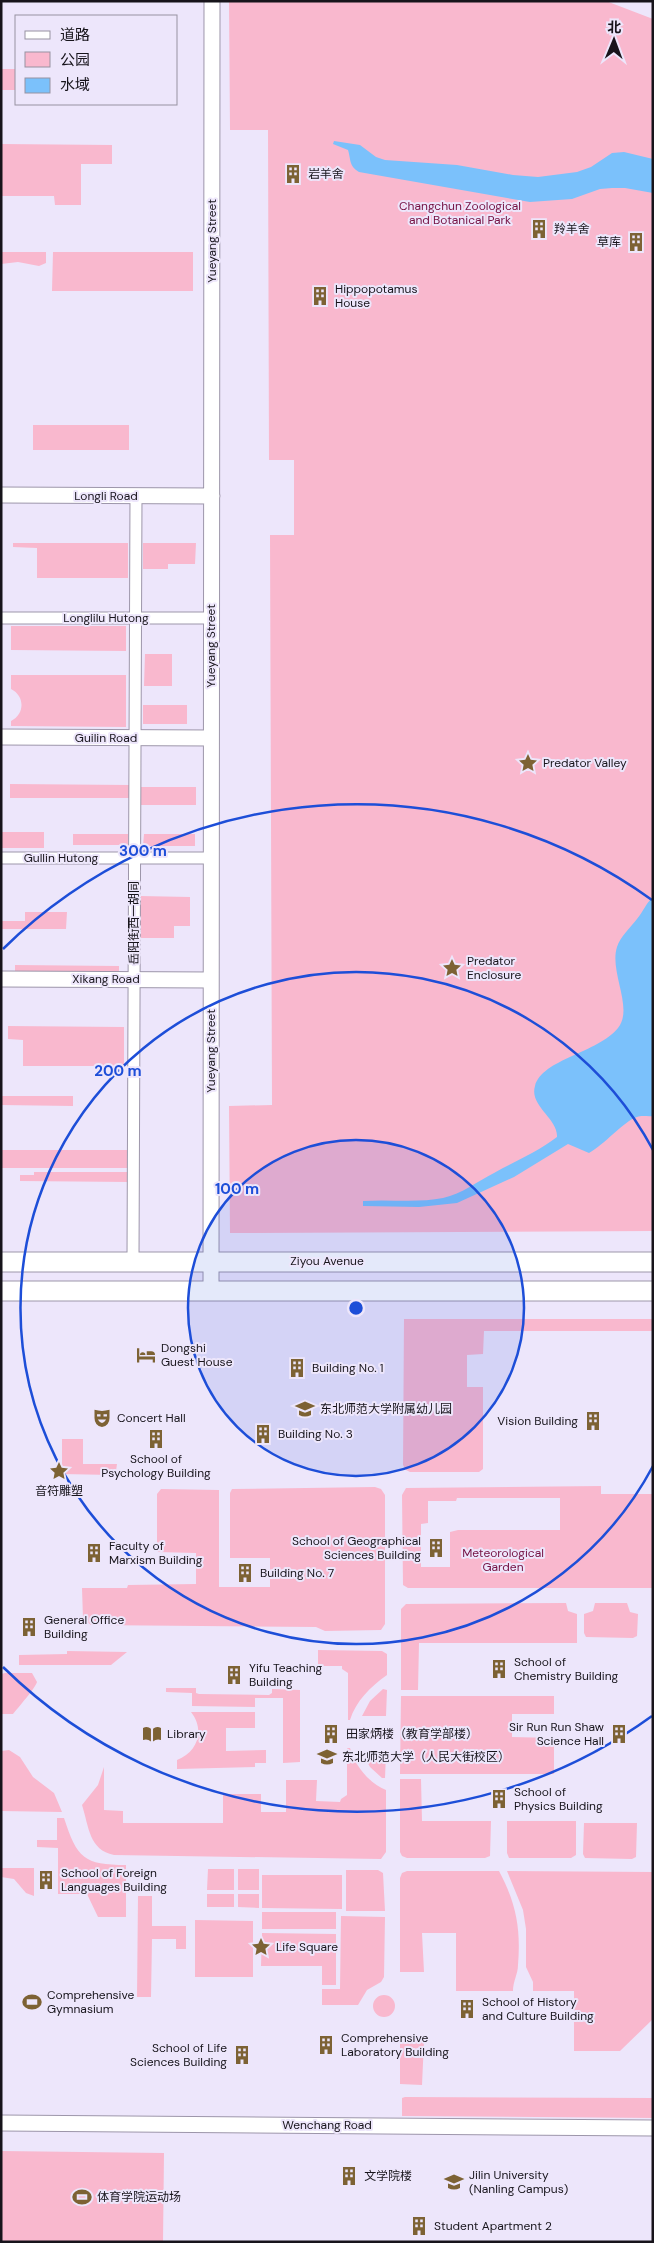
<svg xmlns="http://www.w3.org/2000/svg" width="654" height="2243" viewBox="0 0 654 2243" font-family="'DM Sans','Noto Sans SC',sans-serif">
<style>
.green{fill:#f9b8ce;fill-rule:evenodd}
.water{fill:#7bc1fb}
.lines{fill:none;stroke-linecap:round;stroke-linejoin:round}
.minor-casing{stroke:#9d96aa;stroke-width:13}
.tertiary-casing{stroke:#9d96aa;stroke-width:17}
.primary-casing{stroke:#9d96aa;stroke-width:21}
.minor{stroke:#fff;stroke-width:11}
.tertiary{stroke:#fff;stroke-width:15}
.primary{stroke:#fff;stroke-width:19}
.ring{fill:none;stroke:#1d4ed8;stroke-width:2.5}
.labels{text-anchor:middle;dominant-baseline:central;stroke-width:4;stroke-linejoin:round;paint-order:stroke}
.poi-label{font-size:12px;fill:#17141b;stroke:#ede6fb;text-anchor:start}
.park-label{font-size:12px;fill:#741042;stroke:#ede6fb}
.street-label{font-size:12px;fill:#17141b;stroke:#ede6fb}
.centre{fill:#1d4ed8;stroke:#ede6fb;stroke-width:2.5}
.ring-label{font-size:15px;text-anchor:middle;font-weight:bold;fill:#1d4ed8;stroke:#ede6fb;stroke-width:4;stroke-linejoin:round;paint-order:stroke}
</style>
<rect width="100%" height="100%" fill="#ede6fb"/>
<path class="green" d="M229 1H606L653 19V1231L230 1233 229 1106 272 1105 270 535H294V460H269L268 130H230Z
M1 69H16V90H1Z
M1 144 112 145V164H81V205H55L54 196H1Z
M1 252H46V263L39 266 18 262 1 264Z
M53 252H193V291H52Z
M33 425H129V450H33Z
M13 543H128V578H37V548L13 547Z
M143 543H196L195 564H168V569H143Z
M11 626H126V651L11 650Z
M145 654H172V686H144Z
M11 675H126V727L11 726V721C25 714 25 696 11 689Z
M143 705H187V724H143Z
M10 784 130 785V798H10Z
M139 787H196V805H139Z
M1 832H44V848H1Z
M73 834H128V845H73Z
M144 834H195V846H143Z
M140 896 190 897V926H174V938H140Z
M25 912H67L66 929H1V921H25Z
M15 965 119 966V974H15Z
M8 1026 124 1027V1066H23V1040L8 1039Z
M1 1096H73V1106L1 1105Z
M1 1150H130L129 1168H1Z
M34 1172H129V1182L20 1181V1175H34Z
M404 1319H653V1331H484L483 1354 467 1355V1387H483V1469L479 1472H410L406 1470 403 1465Z
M62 1439H83V1464H117L116 1471 112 1475 62 1474Z
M601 1486V1494H653V1588H408L403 1585 402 1495 406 1488ZM457 1498H560V1530H458L450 1532V1567H421V1524L428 1523V1501H456Z
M375 1487 381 1489 385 1495V1624L381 1630 325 1631 316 1627 91 1625 83 1619 82 1588H127L128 1585 196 1584V1553L157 1552V1494L161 1489 219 1490V1587H270V1558H230V1493L232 1489Z
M566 1603 568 1611 577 1614V1643H419L418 1690H401V1609L406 1604Z
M595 1603H627L630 1612 638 1614 637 1636 633 1638 586 1637 584 1633V1614L593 1611Z
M318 1650 382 1651 387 1654V1675C370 1687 356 1701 350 1720H348V1673L342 1669V1666H318Z
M67 1651 127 1652 111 1665H19V1655L67 1654Z
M5 1673H32L37 1682C36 1687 18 1708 13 1714H1V1674Z
M166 1688H196V1693L199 1694 269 1695 272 1693V1689L300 1690V1762L283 1763V1698H255V1707L192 1706V1693L166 1692Z
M383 1689 387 1690 386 1716H362L370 1701Z
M401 1696H554V1714H512V1737L554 1738V1774H400Z
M191 1712H255V1728H226V1751L266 1750V1763H255V1767L177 1769V1760C198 1752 205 1730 191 1712Z
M347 1748H350C355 1766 369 1783 386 1790V1852L381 1859 114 1855C89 1850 89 1827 82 1805L98 1785 104 1767V1810L123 1811V1823H223V1794H261V1812H286V1780H317L316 1801 340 1802 341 1799 347 1795Z
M9 1750 20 1757 33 1777 54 1793 62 1812 1 1811V1751Z
M362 1753H386L385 1778H382L370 1767Z
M400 1779H421L422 1821H491L490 1856 485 1858H407L402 1856 400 1852Z
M57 1818H64C77 1858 84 1865 126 1865V1917H98L87 1894H58V1848L37 1847V1840H57Z
M507 1821H576V1855L571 1858H509L507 1853Z
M584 1823H637L636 1857 632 1859 585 1858 583 1854Z
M1 1868H34V1896L26 1893 14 1879 1 1877Z
M208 1869H234V1890H207Z
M238 1869H259V1890H238Z
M346 1870H378L383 1873 385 1911H346Z
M407 1871H499C516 1903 521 1928 518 1965 518 1974 513 1981 513 1991H456V1933H422L424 1972H400V1878L402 1873Z
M507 1871 653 1872V2019L620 2051H574V1991H533V1982L526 1967V1929L523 1910Z
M262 1875H342V1909L262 1908Z
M207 1894H234V1907H207Z
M238 1894H259V1908L238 1907Z
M138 1896H152V1926H186V1949H176V1939H152L151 1997H137Z
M262 1912H336V1929H262Z
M341 1916 385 1917 384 1977 381 1982 367 1990 358 2005H322V1989H340Z
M195 1920 253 1921V1977H195Z
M262 1933 336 1934V1985H322V1966H261Z
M373 2006a11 11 0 1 1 22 0a11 11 0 1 1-22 0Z
M400 2041H424L422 2085 400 2084Z
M405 2097 653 2098V2118L402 2116V2098Z
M1 2151 164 2153 163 2242H1Z"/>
<path class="water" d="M334 141 360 145 376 157 385 160 457 165 513 175 538 177 577 172 591 167 612 153 624 152 653 159V193L625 188H612L600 189 572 199 530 202 359 172C349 166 351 160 348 150L333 144Z
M653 897V1116C648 1117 642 1115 637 1117 624 1121 604 1145 589 1153L568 1144 514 1177 457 1203 419 1207 363 1206V1201C388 1199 419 1203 443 1198 462 1194 478 1181 494 1173 516 1161 537 1152 557 1137 558 1118 529 1106 535 1086 542 1059 598 1053 618 1028 634 1008 609 972 617 947 620 937 631 927 637 919 643 912 646 903 653 897Z"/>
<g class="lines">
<g class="minor-casing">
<path id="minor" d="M1 618H211
M1 858H211
M133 1261 136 496"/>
</g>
<g class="tertiary-casing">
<path id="tertiary" d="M1 495 212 496
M1 737 211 738
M1 979 211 980
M211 1291 212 1
M1 2123 653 2128"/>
</g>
<g class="primary-casing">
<path id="primary" d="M1 1262H653
M1 1291H653"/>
</g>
<use href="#minor" class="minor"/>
<use href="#tertiary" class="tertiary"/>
<use href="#primary" class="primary"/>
</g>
<circle cx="356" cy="1308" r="168" fill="#1d4ed8" fill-opacity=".12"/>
<g class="ring">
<circle cx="356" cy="1308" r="168"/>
<path d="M653 1466A336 336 0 1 1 653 1150"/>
<path d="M652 1716A504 504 0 0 1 3 1667M3 949A504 504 0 0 1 652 900"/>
</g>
<defs>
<g id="building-bare" transform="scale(1.5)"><path d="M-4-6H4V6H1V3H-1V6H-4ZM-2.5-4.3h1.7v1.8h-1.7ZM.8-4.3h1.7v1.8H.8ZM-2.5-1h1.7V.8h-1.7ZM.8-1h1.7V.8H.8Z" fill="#7d6234" stroke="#ede6fb" stroke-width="2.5" paint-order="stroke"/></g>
<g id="sight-bare" transform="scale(1.5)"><path d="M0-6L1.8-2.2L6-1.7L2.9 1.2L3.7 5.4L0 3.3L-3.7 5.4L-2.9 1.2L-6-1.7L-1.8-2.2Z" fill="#7d6234" stroke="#ede6fb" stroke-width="2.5" paint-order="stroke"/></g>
<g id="hotel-bare" transform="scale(1.5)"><path d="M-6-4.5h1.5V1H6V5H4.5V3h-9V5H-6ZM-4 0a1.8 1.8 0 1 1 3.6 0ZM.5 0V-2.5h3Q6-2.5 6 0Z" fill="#7d6234" stroke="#ede6fb" stroke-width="2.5" paint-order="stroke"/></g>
<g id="school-bare" transform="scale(1.5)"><path d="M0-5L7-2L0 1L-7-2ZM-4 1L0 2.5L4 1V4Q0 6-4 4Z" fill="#7d6234" stroke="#ede6fb" stroke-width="2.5" paint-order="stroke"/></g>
<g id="theatre-bare" transform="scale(1.5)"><path d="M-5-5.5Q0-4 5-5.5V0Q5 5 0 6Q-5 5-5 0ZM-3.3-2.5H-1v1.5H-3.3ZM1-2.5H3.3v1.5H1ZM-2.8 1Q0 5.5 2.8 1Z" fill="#7d6234" stroke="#ede6fb" stroke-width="2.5" paint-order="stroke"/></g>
<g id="library-bare" transform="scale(1.5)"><path d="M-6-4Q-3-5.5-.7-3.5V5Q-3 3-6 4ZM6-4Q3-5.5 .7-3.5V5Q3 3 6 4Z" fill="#7d6234" stroke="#ede6fb" stroke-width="2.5" paint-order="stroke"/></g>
<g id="university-bare" transform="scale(1.5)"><path d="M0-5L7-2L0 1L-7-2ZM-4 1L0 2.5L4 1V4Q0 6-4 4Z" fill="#7d6234" stroke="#ede6fb" stroke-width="2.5" paint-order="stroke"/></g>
<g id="stadium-bare" transform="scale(1.5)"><path d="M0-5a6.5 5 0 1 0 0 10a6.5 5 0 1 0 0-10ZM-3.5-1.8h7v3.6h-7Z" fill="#7d6234" stroke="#ede6fb" stroke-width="2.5" paint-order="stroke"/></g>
</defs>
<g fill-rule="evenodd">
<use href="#building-bare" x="293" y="174"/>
<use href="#building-bare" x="539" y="229"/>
<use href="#building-bare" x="636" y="242"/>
<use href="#building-bare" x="320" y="296"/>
<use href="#sight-bare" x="528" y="763"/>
<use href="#sight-bare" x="452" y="968"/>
<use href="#hotel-bare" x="146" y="1355"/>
<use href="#building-bare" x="297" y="1368"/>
<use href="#school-bare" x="305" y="1409"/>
<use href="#theatre-bare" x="102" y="1418"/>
<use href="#building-bare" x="593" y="1421"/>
<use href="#building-bare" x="263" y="1434"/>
<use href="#building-bare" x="156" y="1439"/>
<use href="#sight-bare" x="59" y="1471"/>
<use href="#building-bare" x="436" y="1548"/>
<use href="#building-bare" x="94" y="1553"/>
<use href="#building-bare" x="245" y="1573"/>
<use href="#building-bare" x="29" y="1627"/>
<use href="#building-bare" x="499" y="1669"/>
<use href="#building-bare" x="234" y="1675"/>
<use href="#library-bare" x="152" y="1734"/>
<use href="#building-bare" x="331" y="1734"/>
<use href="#building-bare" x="619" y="1734"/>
<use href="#university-bare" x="327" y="1757"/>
<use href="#building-bare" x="499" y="1799"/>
<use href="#building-bare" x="46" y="1880"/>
<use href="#sight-bare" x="261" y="1947"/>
<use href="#stadium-bare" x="32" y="2002"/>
<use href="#building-bare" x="467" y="2009"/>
<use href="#building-bare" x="326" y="2045"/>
<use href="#building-bare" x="242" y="2055"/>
<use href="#building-bare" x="349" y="2176"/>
<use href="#university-bare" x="454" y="2182"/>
<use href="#stadium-bare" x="82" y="2197"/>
<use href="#building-bare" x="419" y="2226"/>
</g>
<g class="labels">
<g class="poi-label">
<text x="308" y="174">岩羊舍</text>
<text x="554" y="229">羚羊舍</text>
<text x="621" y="242" text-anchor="end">草库</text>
<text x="335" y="289">Hippopotamus<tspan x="335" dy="14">House</tspan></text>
<text x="543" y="763">Predator Valley</text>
<text x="467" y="961">Predator<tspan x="467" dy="14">Enclosure</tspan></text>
<text x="161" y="1348">Dongshi<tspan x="161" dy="14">Guest House</tspan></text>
<text x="312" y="1368">Building No. 1</text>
<text x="320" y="1409">东北师范大学附属幼儿园</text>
<text x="117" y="1418">Concert Hall</text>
<text x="578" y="1421" text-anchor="end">Vision Building</text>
<text x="278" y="1434">Building No. 3</text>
<text x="156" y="1459" text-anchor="middle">School of<tspan x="156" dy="14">Psychology Building</tspan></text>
<text x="59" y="1491" text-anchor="middle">音符雕塑</text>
<text x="421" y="1541" text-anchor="end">School of Geographical<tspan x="421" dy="14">Sciences Building</tspan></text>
<text x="109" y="1546">Faculty of<tspan x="109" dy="14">Marxism Building</tspan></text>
<text x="260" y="1573">Building No. 7</text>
<text x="44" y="1620">General Office<tspan x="44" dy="14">Building</tspan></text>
<text x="514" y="1662">School of<tspan x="514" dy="14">Chemistry Building</tspan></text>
<text x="249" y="1668">Yifu Teaching<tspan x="249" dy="14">Building</tspan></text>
<text x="604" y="1727" text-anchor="end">Sir Run Run Shaw<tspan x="604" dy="14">Science Hall</tspan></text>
<text x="167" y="1734">Library</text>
<text x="346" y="1734">田家炳楼（教育学部楼）</text>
<text x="342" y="1757">东北师范大学（人民大街校区）</text>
<text x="514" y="1792">School of<tspan x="514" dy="14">Physics Building</tspan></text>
<text x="61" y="1873">School of Foreign<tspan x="61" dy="14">Languages Building</tspan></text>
<text x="276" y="1947">Life Square</text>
<text x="47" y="1995">Comprehensive<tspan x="47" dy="14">Gymnasium</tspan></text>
<text x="482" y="2002">School of History<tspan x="482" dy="14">and Culture Building</tspan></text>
<text x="341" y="2038">Comprehensive<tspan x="341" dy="14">Laboratory Building</tspan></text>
<text x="227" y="2048" text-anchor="end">School of Life<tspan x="227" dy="14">Sciences Building</tspan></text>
<text x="469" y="2175">Jilin University<tspan x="469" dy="14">(Nanling Campus)</tspan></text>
<text x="364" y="2176">文学院楼</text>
<text x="97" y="2197">体育学院运动场</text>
<text x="434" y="2226">Student Apartment 2</text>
</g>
<g class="park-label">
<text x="460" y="206">Changchun Zoological<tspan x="460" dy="14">and Botanical Park</tspan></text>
<text x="503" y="1553">Meteorological<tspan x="503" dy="14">Garden</tspan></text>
</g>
<g class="street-label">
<text transform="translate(212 241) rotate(-90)">Yueyang Street</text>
<text x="106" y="496">Longli Road</text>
<text x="106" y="618">Longlilu Hutong</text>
<text transform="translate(211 646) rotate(-90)">Yueyang Street</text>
<text x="106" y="738">Guilin Road</text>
<text x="61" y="858">Gullin Hutong</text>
<text transform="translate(134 923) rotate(-90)">岳阳街西一胡同</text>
<text x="106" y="979">Xikang Road</text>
<text transform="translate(211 1051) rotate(-90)">Yueyang Street</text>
<text x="327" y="1261">Ziyou Avenue</text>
<text x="327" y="2125">Wenchang Road</text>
</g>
</g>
<circle cx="356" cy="1308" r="8" class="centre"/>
<g class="ring-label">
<text x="143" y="856">300 m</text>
<text x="118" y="1076">200 m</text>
<text x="237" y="1194">100 m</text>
</g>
<rect width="654" height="2243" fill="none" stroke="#17141b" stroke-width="5"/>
<rect x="15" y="15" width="162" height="90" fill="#ede6fb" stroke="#9792a1"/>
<rect x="25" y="31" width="25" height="8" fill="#ffffff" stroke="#9792a1"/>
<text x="60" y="40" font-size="15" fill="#17141b">道路</text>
<rect x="25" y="52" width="25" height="15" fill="#f9b8ce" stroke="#9792a1"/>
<text x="60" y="65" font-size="15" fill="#17141b">公园</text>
<rect x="25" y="78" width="25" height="15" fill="#7bc1fb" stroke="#9792a1"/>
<text x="60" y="90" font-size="15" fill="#17141b">水域</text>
<g transform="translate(614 40) rotate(1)" stroke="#ede6fb" stroke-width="4" paint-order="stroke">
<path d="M0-4L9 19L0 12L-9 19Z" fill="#17141b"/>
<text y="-8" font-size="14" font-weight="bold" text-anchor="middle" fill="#17141b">北</text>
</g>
</svg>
